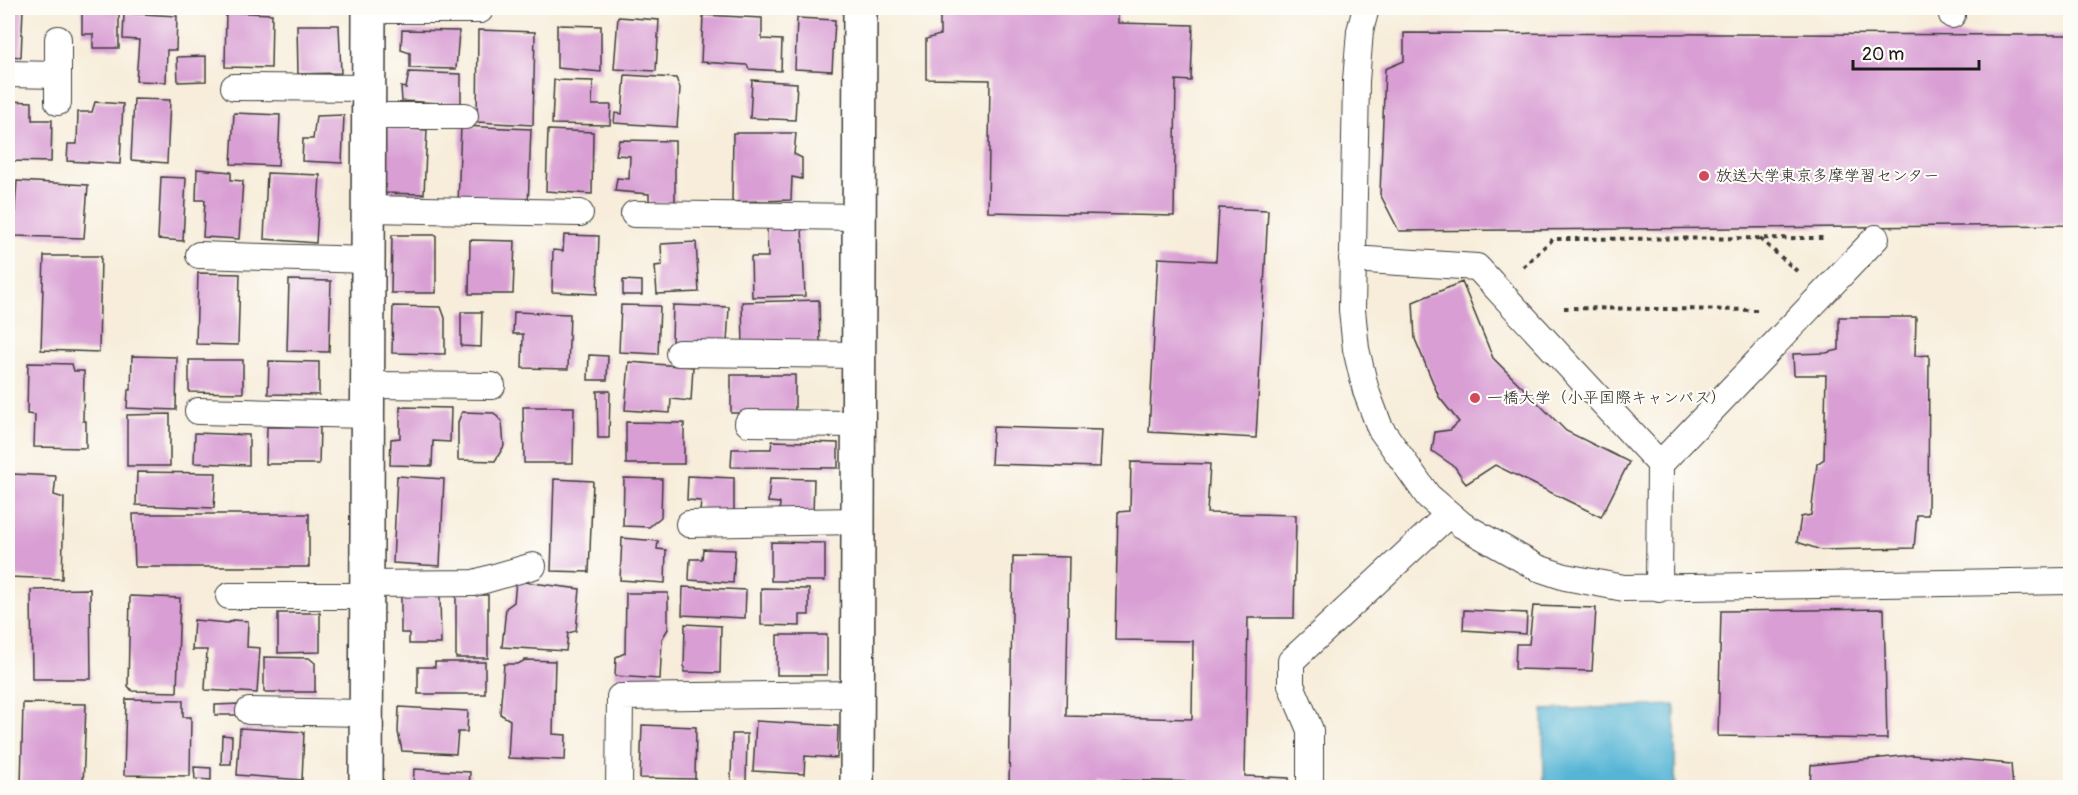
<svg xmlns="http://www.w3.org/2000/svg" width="2078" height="795" viewBox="0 0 2078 795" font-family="Pangolin,'Klee One',sans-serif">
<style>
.water{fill:#57b5d5;stroke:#3a6878;stroke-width:1.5}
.building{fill:#d99fd4}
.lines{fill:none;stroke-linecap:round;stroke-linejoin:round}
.service-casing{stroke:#3d3b38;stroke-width:28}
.minor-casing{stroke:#3d3b38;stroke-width:36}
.path{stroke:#3d3b38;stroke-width:4;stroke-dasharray:4.5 4.5;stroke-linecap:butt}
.service{stroke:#fff;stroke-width:26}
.minor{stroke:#fff;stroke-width:33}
.poi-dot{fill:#d1495b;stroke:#fdfcf7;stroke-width:2}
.labels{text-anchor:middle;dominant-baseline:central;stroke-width:4.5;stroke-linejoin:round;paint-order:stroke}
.poi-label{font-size:16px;fill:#1c1c1c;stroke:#fdfcf7;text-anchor:start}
</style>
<rect width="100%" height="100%" fill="#fdfcf7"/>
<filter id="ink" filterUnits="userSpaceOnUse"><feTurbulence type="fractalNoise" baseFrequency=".0167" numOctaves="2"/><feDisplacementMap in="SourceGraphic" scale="12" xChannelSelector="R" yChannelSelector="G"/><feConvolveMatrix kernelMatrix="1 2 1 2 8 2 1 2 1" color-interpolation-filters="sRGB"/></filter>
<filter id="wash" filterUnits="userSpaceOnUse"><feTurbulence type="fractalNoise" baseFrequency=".008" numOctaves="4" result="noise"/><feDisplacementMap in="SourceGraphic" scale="24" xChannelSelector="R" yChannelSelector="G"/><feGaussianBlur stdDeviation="1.35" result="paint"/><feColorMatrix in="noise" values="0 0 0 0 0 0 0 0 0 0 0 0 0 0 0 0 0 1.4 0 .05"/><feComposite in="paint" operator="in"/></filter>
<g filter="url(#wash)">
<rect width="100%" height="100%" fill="#f7edda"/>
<path class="water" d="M1675 705V787H1544L1543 710Z"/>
<g id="blocks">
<path class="building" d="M8 8H23L21 57 8 56Z
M82 8H119V48H93V34H82Z
M940 8H1118V23L1193 25 1191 81 1176 80 1174 216 988 212 990 80 926 79V39L940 35Z
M226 12 272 14 271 68 225 67Z
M124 13 177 16 176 50H167L166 82 136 81 139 40 123 39Z
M703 15 762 18V39L782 40 781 71 749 69 747 65 701 62Z
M618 17 659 20 656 71 614 69Z
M797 18 835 20 832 71 795 69Z
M297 25H339L341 73 298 74Z
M557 25 601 26V72L557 68Z
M402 30 459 31 456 69 410 68V53L401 50Z
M478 30 535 32 533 125 477 122Z
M1404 33 2070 35V225L1399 231 1380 194 1385 69 1404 61Z
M206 56V81L178 82 177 57Z
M409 72 461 74V104L402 101 401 87 406 88Z
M625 75 676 78 680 88 677 127 614 123 615 113 622 114Z
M554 80 593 81 592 105H611L610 125 552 124Z
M752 80 797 83 795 120 750 118Z
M134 99 170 100 167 163 131 160Z
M8 101 32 102V120H52L51 162 8 161Z
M95 102 123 104 120 164 67 161 68 144H77L78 112H92Z
M234 113 280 115 278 166 231 164Z
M344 115 342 163 302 161 303 139H313L316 116Z
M461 126 531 129 528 207 458 204Z
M384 128 427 130 424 194 381 193Z
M548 130 593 132 592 194 546 191Z
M733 133H796L794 154 802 158V179L792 177 791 200 732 202Z
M619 140 675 141V203L649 204V194L615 191 617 178 629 179 630 156 616 155Z
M197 169 231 172V180L243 181 239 239 203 237 205 200H196Z
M267 173 320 175 316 243 264 239Z
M161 177 186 178 183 241 158 239Z
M17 181 88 185 84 238 13 236Z
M1219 208 1268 210 1256 438 1149 432 1158 258 1216 261Z
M802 226 805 296 752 297 751 257H768L767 228Z
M392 235H436V293H391Z
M564 235 599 236 597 294 552 292 553 250 563 251Z
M470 240 515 241 513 294H469Z
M696 242 699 292 657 294 655 266 662 265 661 244Z
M44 256H101L99 352 41 350Z
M198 273 240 274 238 345 196 344Z
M289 280 331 281 329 352 287 351Z
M623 280 642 281V295H623Z
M1462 282 1493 358 1566 431 1629 462 1601 517 1495 465 1466 484 1455 467 1432 451 1435 432 1450 430 1459 422 1439 397 1415 339 1413 302Z
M819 300 820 343 743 346 742 302Z
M621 305 660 306 658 354 619 352Z
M673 305 729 307 727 344 672 342Z
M393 306 441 307 445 318V354L392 353Z
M461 312H482L481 347 461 346Z
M514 312 570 314 568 369 522 368 523 334H513Z
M1839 317H1916L1915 356 1929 355 1928 515H1917L1914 548 1821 550 1797 542 1801 517 1811 515 1817 464 1824 459 1826 375H1794L1793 354 1826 353 1839 350Z
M589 355 608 356 607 380H588Z
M132 356 177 357 176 410 127 408 128 390H131Z
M189 360H243V393L189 392Z
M269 361 319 362V395L268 394Z
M629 362 693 367 691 401 671 399 670 413 625 410Z
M28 363 72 364 74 371H84L83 421H86V448L34 447 35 415 27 414Z
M731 375H795V413H731Z
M597 391H610L609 438H598Z
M400 407 451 408 450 442 433 441 432 466 390 465 391 439 400 438Z
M523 407H574L573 463H524Z
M462 412 494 413 502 422 504 446 495 461 458 460V422Z
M170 414V466H127V415Z
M626 422 684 423V464H626Z
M267 427H320L319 464H266Z
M993 427 1102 430 1100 467 991 464Z
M195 433 249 435V465L194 463Z
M772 441 838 443V468L731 467 732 449H771Z
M1131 462 1210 464 1207 513 1296 515 1294 618H1248L1245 776 1289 778V788H1209V782L1101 780V788H1009L1013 556 1069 557 1066 716 1192 719 1193 641 1115 640 1118 512 1130 511Z
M137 472 216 473 214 508 136 505Z
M12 474 56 476 54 495 64 498 62 579 8 577V528H11Z
M397 476 444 479 440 566 393 563Z
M688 476 734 478V513L700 512 701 501 687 500Z
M624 478 662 479 661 517 649 527 623 526Z
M770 478 814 479 813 515 779 513 780 503 768 502Z
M554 479 593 481 589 572 551 571Z
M133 514H309V567H135Z
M622 538 658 541 657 549 666 550 665 583 620 580Z
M771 542 825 543V581H771Z
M703 549 735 550 733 583 689 580 690 559H702Z
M516 581 580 589 576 631 568 633 566 651 502 647 506 608 514 602Z
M683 587 746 590 745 618 682 615Z
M761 588 809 589V615H800V626L761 625Z
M90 589 91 679H32L31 590Z
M626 593H668V629L662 639 660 679 615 676 616 657 625 653Z
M401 595H440L441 644H409V633H401Z
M456 595H488V658H456Z
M130 596 180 598 177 692 132 691 128 686Z
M1533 606 1596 608 1592 671 1515 669 1516 644H1529Z
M1884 609 1887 739 1718 736 1721 611Z
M1464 610 1527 613 1526 634 1463 630Z
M278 613H320V652L278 653Z
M194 620 228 623 233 620 248 621 247 647 260 648 257 693 205 690 207 650H192Z
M685 624 721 626 720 673 684 672Z
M777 635H827V675H777Z
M264 657 309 658 315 663V692H264Z
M525 660 555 661 553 734 566 735 565 760 508 758 510 720 500 714 504 664H518Z
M435 662H485V694H418V667H435Z
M126 699 183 700V717H191L190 776 124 775Z
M23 703 86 704 83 788H21Z
M240 704V715H215V705Z
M399 707 468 711 467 732H458L456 754 402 751 398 732Z
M756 721 838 726 837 758 805 756 804 774 753 771Z
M642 725 696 727 695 779 640 778Z
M240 728 304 732 302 780 237 775Z
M732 734H747L746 782 731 781Z
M222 735 232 736 231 764H221Z
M1912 755 2011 764 2013 788H1810L1811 765Z
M194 767 211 768V780L195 779Z
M414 769 470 772 469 788H413Z"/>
</g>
</g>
<g filter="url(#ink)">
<use href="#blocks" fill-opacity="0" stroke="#3d3b38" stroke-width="1.5"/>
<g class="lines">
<g class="service-casing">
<path id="service" d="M1366 8 1360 31 1356 81 1352 310 1356 349 1366 391 1380 428 1428 496 1462 525 1538 568 1565 577 1624 588 2070 581
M369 10H480
M1952 15V8
M8 74 58 75
M234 87 369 88
M58 102V39
M369 116H465
M369 209 580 213
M634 214 859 217
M199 255 369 260
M1352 259 1477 267 1660 464 1659 589
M679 353 859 355
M368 385 492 386
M198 411 368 415
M748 423 859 424
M1660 464 1876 238
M689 524 859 521
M367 584 474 583 533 566
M229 596H367
M249 711 367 713
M619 788 620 697 858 694
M1310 788V730L1291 685V661L1449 514"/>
</g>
<g class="minor-casing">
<path id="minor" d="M366 788 369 8
M857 788 860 8"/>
</g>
<path class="path" d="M1760 239 1797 271
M1523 267 1553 239 1826 238
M1564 308 1757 310"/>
<use href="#service" class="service"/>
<use href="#minor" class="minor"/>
</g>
</g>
<g class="poi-dot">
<circle cx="1704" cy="176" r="6"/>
<circle cx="1475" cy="398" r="6"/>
</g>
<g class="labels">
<g class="poi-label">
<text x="1716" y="176">放送大学東京多摩学習センター</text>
<text x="1487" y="398">一橋大学（小平国際キャンパス）</text>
</g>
</g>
<rect width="2078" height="795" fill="none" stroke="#fdfcf7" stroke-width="30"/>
<path d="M1853 60v9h126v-9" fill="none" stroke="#1c1c1c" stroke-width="3"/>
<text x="1862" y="60" font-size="18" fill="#1c1c1c" stroke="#fdfcf7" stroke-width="4.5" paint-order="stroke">20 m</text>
</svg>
